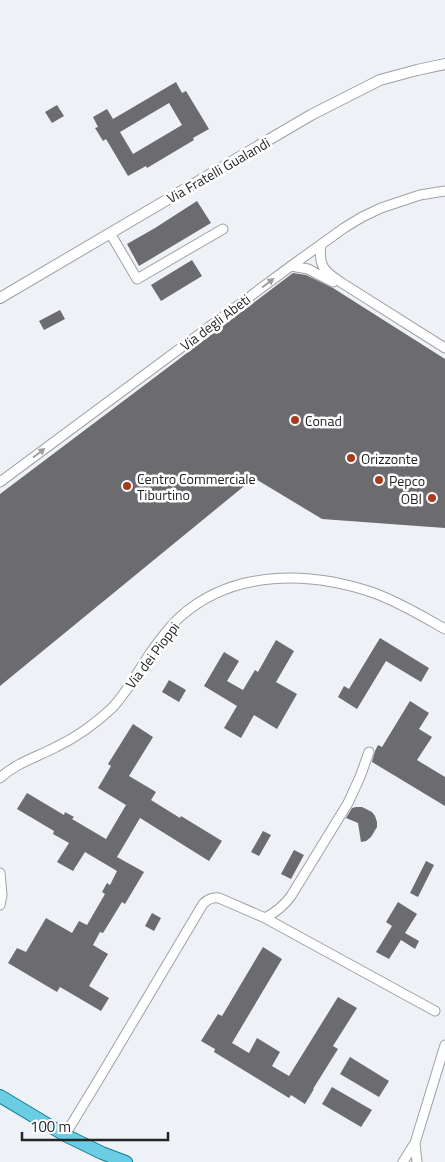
<svg xmlns="http://www.w3.org/2000/svg" width="445" height="1162" viewBox="0 0 445 1162" font-family="'Titillium Web',sans-serif">
<style>
.building{fill:#6b6b70;fill-rule:evenodd}
.lines{fill:none;stroke-linecap:round;stroke-linejoin:round}
.minor-casing{stroke:#9da1a5;stroke-width:11}
.tertiary-casing{stroke:#9da1a5;stroke-width:12}
.primary-casing{stroke:#117c95;stroke-width:14}
.minor{stroke:#fff;stroke-width:9}
.tertiary{stroke:#fff;stroke-width:10}
.primary{stroke:#6acde3;stroke-width:12}
.oneway{fill:#9c9c9d}
.poi-dot{fill:#a43d1d;stroke:#fff;stroke-width:2}
.labels{text-anchor:middle;dominant-baseline:central;stroke-width:5;stroke-linejoin:round;paint-order:stroke}
.street-label{font-size:14px;fill:#232426;stroke:#fff}
.poi-label{font-size:14px;fill:#232426;stroke:#fff;text-anchor:start}
</style>
<rect width="100%" height="100%" fill="#eef2f6"/>
<path class="building" d="M176 82 182 93 186 91 209 129 193 138 194 140 147 168 146 166 128 176 106 139 103 141 95 128 98 127 93 117 107 109 113 119ZM169 103 182 125 133 154 120 132Z
M57 105 64 116 52 123 45 112Z
M197 201 211 223 139 266 127 244 155 228Z
M192 260 202 276 161 301 151 285Z
M293 273 306 275 333 288 445 359V528L322 519 254 478 0 686V494Z
M60 310 65 319 44 330 39 321Z
M380 638 429 668 421 682 386 661 357 709 338 697 344 686 349 689Z
M276 640 294 651 276 682 297 694 277 729 254 715 241 738 224 728 237 706 204 686 224 652 239 661 227 681 243 690 255 670 258 672Z
M169 680 186 690 179 702 162 692Z
M410 701 429 713 419 729 432 737 417 760 445 777V806L372 762 375 751 378 745 382 747Z
M133 724 153 737 129 776 156 792 151 800 180 818 181 816 222 841 209 861 140 818 117 857 144 872 125 904 122 902 103 933 100 932 93 945 108 954 89 986 109 998 101 1011 60 987 57 992 8 963 17 948 26 952 46 918 72 933 79 921 87 925 105 894 102 892 107 883 110 885 117 871 85 852 73 871 57 862 69 843 53 834 54 831 17 809 27 793 64 815 65 812 74 817 72 819 106 839 126 805 98 788 111 766 108 764Z
M356 807H362L372 812 375 816 377 822V827L371 837 366 841 361 842 358 823 346 818 352 808Z
M263 831 271 835 259 856 251 852Z
M294 850 304 855 291 879 281 874Z
M426 861 434 865 418 897 410 893Z
M398 902 417 914 405 933 419 941 415 949 401 940 389 959 376 952 392 926 386 922Z
M152 913 161 918 154 931 145 926Z
M263 947 282 959 232 1043 249 1053 257 1038 280 1052 272 1066 289 1076 338 997 357 1008 333 1046 338 1049 313 1089H314L305 1104 291 1095 289 1098 214 1052 215 1049 201 1041 218 1014 222 1016Z
M350 1057 389 1081 379 1097 340 1074Z
M332 1087 372 1110 361 1127 322 1104Z"/>
<g class="lines">
<g class="minor-casing">
<path id="minor" d="M110 233 137 279 223 229
M321 245C318 267 325 272 342 283L445 348
M291 266 308 269 333 282
M0 482 291 266 344 228 362 217 381 208 420 195 445 191
M0 778C16 763 37 757 56 747 77 737 95 724 112 708 127 692 137 673 149 655 158 642 168 628 180 617 233 569 310 571 374 593 399 602 422 616 445 629
M0 873 2 895 0 905
M265 918 435 1011
M65 1135 102 1074 203 904C208 899 212 897 219 898L265 918C276 912 284 906 291 896L348 803 360 777 369 752
M415 1143 417 1162
M403 1162 415 1143 445 1045"/>
</g>
<g class="tertiary-casing">
<path id="tertiary" d="M0 298 311 115 380 80 417 70 445 64"/>
</g>
<g class="primary-casing">
<path id="primary" d="M0 1096 65 1135 102 1153 126 1162"/>
</g>
<use href="#minor" class="minor"/>
<use href="#tertiary" class="tertiary"/>
<use href="#primary" class="primary"/>
</g>
<defs><path id="oneway-solid" d="M-6-.8H1V-3.2L6.5 0L1 3.2V.8H-6Z" transform="scale(1.25)"/></defs>
<g class="oneway">
<use href="#oneway-solid" transform="translate(268 283) rotate(-37)"/>
<use href="#oneway-solid" transform="translate(39 453) rotate(-37)"/>
</g>
<g class="poi-dot">
<circle cx="295" cy="420" r="5"/>
<circle cx="351" cy="458" r="5"/>
<circle cx="379" cy="480" r="5"/>
<circle cx="127" cy="486" r="5"/>
<circle cx="432" cy="498" r="5"/>
</g>
<g class="labels">
<g class="street-label">
<text transform="translate(218 170) rotate(-30)">Via Fratelli Gualandi</text>
<text transform="translate(215 322) rotate(-37)">Via degli Abeti</text>
<text transform="translate(152 655) rotate(-53)">Via dei Pioppi</text>
</g>
<g class="poi-label">
<text x="305" y="420">Conad</text>
<text x="361" y="458">Orizzonte</text>
<text x="137" y="478">Centro Commerciale<tspan x="137" dy="16">Tiburtino</tspan></text>
<text x="389" y="480">Pepco</text>
<text x="422" y="498" text-anchor="end">OBI</text>
</g>
</g>
<path d="M22 1132v8h146v-8" fill="none" stroke="#232426" stroke-width="2.5"/>
<text x="30" y="1132" font-size="15" fill="#232426" stroke="#ffffff" stroke-width="4" paint-order="stroke">100 m</text>
</svg>
